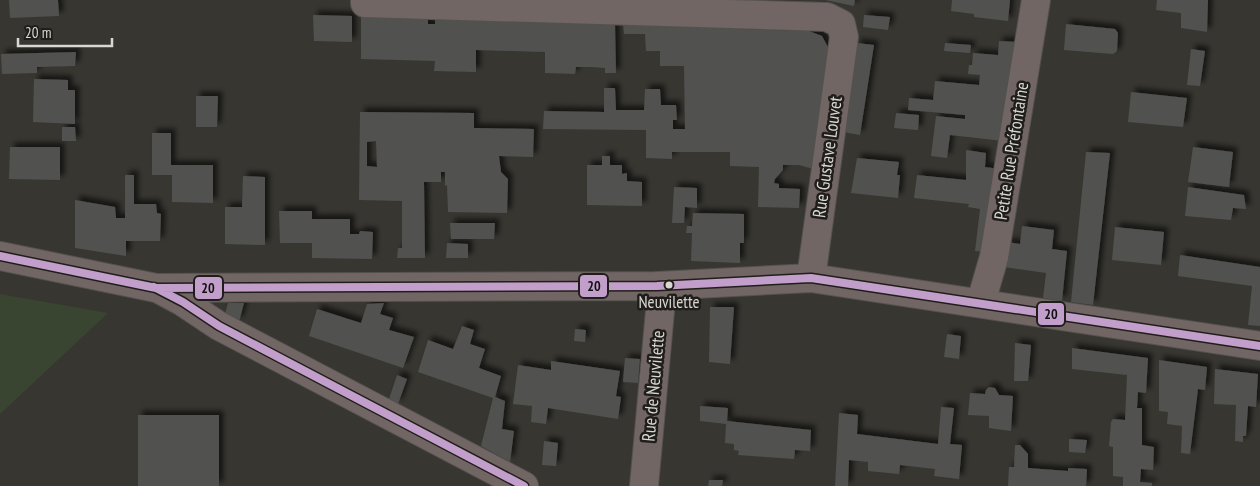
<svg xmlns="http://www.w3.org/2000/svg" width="1260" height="486" viewBox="0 0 1260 486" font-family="'PT Sans Narrow',sans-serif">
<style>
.green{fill:#3a4531}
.building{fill:#515150;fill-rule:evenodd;filter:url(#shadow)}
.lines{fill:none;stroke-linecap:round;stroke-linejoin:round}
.minor-casing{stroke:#53524f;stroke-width:30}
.minor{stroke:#726665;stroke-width:28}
.bus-1-casing{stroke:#201e1a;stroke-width:11}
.bus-1{stroke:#c29fca;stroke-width:8}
.bus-dot{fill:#d9d7d2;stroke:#201e1a;stroke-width:2}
.labels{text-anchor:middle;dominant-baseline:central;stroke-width:5;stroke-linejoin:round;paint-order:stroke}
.bus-label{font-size:17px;fill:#d9d7d2;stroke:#201e1a}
.street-label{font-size:18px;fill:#d9d7d2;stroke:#201e1a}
.line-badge{stroke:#201e1a;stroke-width:2}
.pale-badge-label{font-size:14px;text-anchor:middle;font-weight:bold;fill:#111}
</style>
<defs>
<filter id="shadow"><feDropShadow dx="4.5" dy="-4.5" stdDeviation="2.5" flood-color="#0009"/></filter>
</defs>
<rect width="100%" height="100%" fill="#373631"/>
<path class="green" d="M0 294 108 313 0 414Z"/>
<path class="building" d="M9 0H58L59 16 10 18Z
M825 0H855L854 6Z
M952 0H1010L1008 21 974 17V14L951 11Z
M1157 0H1208L1207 32 1181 28V13L1156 10Z
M313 15 352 16V42L314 41Z
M864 15 890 17 888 30 863 27Z
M361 17 428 18V24H435V18L615 24 616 73H605V68L590 67H576L575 74 545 73V52L476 50V72L434 71 435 61 361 59Z
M623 24 740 27V29L809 31 822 36 829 49 817 170 799 165H783V170L775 179 774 183 779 184V188L800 189 799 208 758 207 759 167 730 166V152H672V159L646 158V130L543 129 544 111 604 112V88H615L616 110H644L645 89H660L661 105H676L677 120H673V129H685L684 66H660V51H646L645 34H624Z
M1066 24 1115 29 1118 33 1117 51 1113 54 1064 50Z
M999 41 1019 42 1003 141 950 135 947 158 931 156 936 116 965 119V115L908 110 909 98 933 100 935 81 979 85 980 75 968 74 969 65H972L973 53 998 55Z
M857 43 874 45 860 135 843 132Z
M945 43 971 45 970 53 944 51Z
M1191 49 1205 51 1200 86 1187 85Z
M76 52 75 66 37 67V73L2 74 1 54Z
M34 79 68 80V90H75V124L33 122Z
M1131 92 1187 98 1183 127 1128 122Z
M196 96H218L217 127H196Z
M360 112 474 113V128L534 129 533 157 499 156 501 172 508 179 507 213 448 212 447 185 445 186V172H441V182H424L425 258H397L398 248H402V201L359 200ZM376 141 377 167 367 166V142Z
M896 113 919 115 918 130 894 128Z
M62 127H75L76 141H62Z
M152 133H171V165H213V203L172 202V175H152Z
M10 147H60V180L9 179Z
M1193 147 1233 152 1229 187 1188 182Z
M966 150 986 153 985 167 1000 169 991 252 975 251 980 209 968 207 969 204 914 198 917 175 966 180Z
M1086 152 1110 153 1093 305 1071 302Z
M602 156H610V165H622V174L627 173V181L642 182V206L587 205V165H602Z
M857 158 899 162 897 175H900L898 198 851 193Z
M125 175H134V204H156L157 213 161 214 160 241H126V256L75 248V200L115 207 116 218H125Z
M243 176 265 177V245L225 244V207H242Z
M674 187 697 188V208L685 207 684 223H672Z
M1188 187 1244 195 1246 209 1233 208 1231 220 1185 216Z
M279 211H312V219H350V234H359L360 231 373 232 372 259 312 258V243H280Z
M693 213 744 214V243H740V263L691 261 692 233H686L687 226H692Z
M450 223H495L494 239H451Z
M1022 226 1054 230 1052 249 1067 251 1062 301 1043 298 1046 273 1004 267 1007 242 1020 244Z
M1115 227 1164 232 1161 265 1112 260Z
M447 243 468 244V258H446Z
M1180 255 1260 267V326L1248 325 1252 286 1178 276Z
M228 303H244L239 322 225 314Z
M384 303 380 314 393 318 389 330 414 337 403 368 309 336 317 309 361 323 367 304Z
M710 307H734L730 364 709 362Z
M462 326 474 330 470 344 485 349 479 368 501 376 495 397 505 401 502 429 514 431 510 462 481 446 493 398 418 372 428 340 453 349Z
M575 329 586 330 585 342 574 341Z
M947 334 961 336 959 359 944 357Z
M1015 343 1031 345 1028 381H1014Z
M1072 348 1148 358 1146 393 1138 392 1137 408H1142V445L1154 447 1153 470 1141 469 1140 482 1152 483V486H1123V477L1113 476V447L1109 446 1111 422 1113 419 1125 420 1127 375 1072 369Z
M625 358 640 359 638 383 623 382Z
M1159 360 1207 367 1205 390 1198 389 1190 454 1181 453 1182 426 1167 424 1168 412 1159 411Z
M551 361 620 371 616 396 621 397 618 419 548 408 546 424 531 422 532 406 513 404 518 365 551 370Z
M1215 369 1258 374 1256 407 1248 406 1246 436H1243V442L1235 441 1236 405 1214 404Z
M397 375 407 379 398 404 389 399Z
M989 387 995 388 999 395 1013 396 1011 431 989 428V416L968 415 970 393 985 394 986 390Z
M700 406 728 408 727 421 811 430 810 451 795 450 794 459 738 455 739 451 734 450V444L725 443 726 424 700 421Z
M941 407 954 408 950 444 962 445 959 479 934 476 935 469 900 465 899 474 868 471V462L849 460 848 486H835L839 413 858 415 857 434 938 444Z
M138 415H219V486H138Z
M1069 439 1087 440 1085 453 1069 452Z
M544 441 558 443 556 466 542 465Z
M1015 445H1020L1028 454V468L1068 471V468L1087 469 1086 486H1008L1009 467H1014Z
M709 480H723L722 486H708Z"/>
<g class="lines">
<g class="minor-casing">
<path id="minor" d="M365 0V3L827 17 841 24 844 37 811 278
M0 256 156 288 657 286 811 278 1260 346
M157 288 183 302 219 326 524 486
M981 302 994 257 1036 0
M644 486 660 311 657 286"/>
</g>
<use href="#minor" class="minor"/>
<g class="bus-1-casing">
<path id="bus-1" d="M0 256 156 288 657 286 811 278 1260 346
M154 287 183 302 219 326 524 486"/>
</g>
<use href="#bus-1" class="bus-1"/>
</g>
<circle class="bus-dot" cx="669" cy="285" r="4.5"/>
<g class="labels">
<g class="bus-label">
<text x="669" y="302">Neuvilette</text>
</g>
<g class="street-label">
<text transform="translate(1011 151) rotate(-81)">Petite Rue Préfontaine</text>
<text transform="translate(827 157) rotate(-82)">Rue Gustave Louvet</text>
<text transform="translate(653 386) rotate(-85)">Rue de Neuvilette</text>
</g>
</g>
<g class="line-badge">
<rect x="579" y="274" width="29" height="24" rx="5" fill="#c29fca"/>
<rect x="194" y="276" width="29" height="24" rx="5" fill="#c29fca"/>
<rect x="1037" y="302" width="28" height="24" rx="5" fill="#c29fca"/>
</g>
<g class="pale-badge-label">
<text x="594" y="291">20</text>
<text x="208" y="293">20</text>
<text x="1051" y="319">20</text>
</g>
<path d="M18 38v8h94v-8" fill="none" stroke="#d9d7d2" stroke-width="2.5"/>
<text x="25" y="38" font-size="15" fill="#d9d7d2" stroke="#201e1a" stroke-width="4" paint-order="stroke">20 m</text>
</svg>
